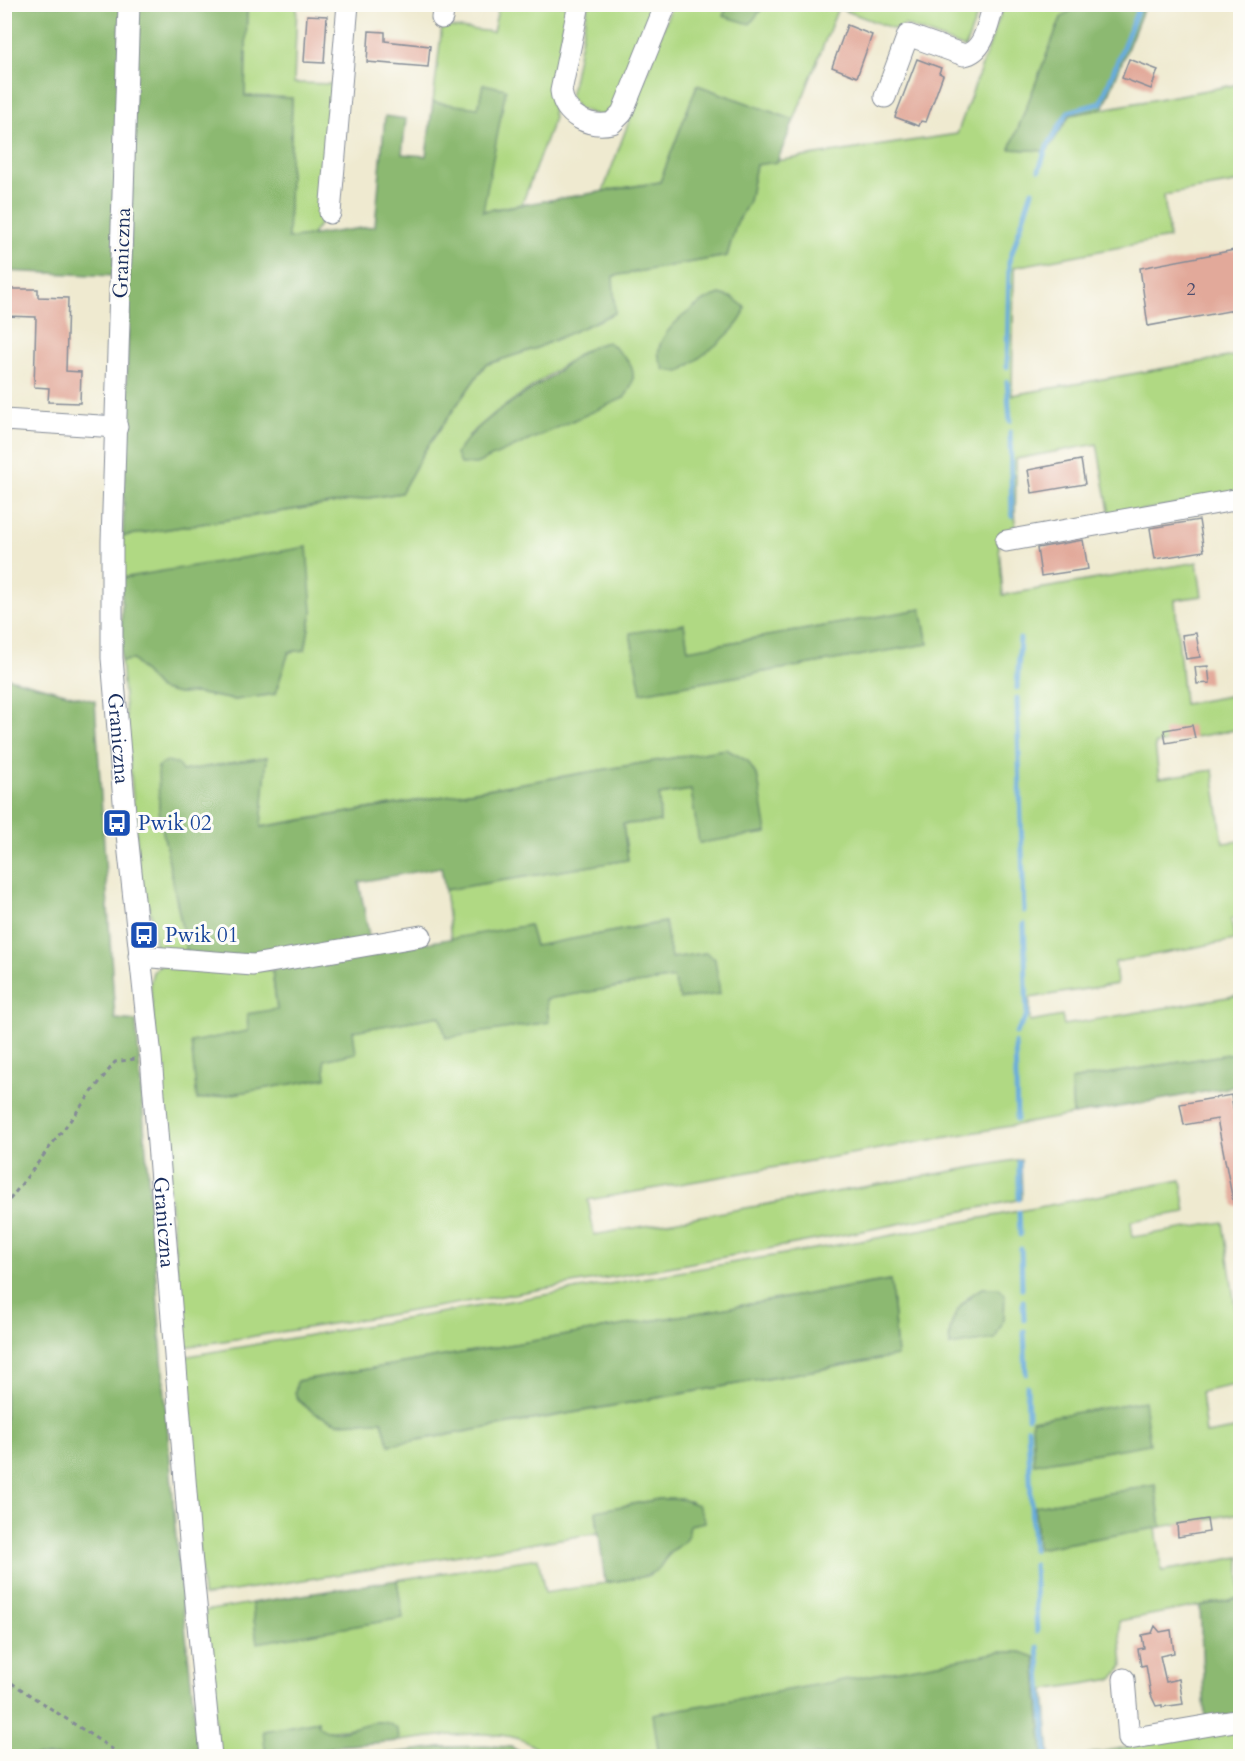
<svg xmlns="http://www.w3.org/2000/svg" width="1245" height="1761" viewBox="0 0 1245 1761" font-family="Cardo,serif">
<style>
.green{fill:#b0d983;stroke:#668470;stroke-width:1.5;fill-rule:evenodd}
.forest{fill:#8cb971;stroke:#547468;stroke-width:1.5}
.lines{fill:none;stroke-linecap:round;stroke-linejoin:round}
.stream{stroke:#67acdc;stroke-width:5}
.building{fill:#e2a99a}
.minor-casing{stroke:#858c97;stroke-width:23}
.path{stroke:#858c97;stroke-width:3;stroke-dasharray:4.5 4.5;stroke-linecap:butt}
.minor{stroke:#fff;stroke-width:21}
.labels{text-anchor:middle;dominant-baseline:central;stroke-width:6;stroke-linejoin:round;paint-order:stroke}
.number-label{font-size:18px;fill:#4d4e6d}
.street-label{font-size:21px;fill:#1b2f5e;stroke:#fdfcf7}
.transit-label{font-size:21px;fill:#164399;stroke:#fdfcf7;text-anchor:start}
</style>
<rect width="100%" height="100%" fill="#fdfcf7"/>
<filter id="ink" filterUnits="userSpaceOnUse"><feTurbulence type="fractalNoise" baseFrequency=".0167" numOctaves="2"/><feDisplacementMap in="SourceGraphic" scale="12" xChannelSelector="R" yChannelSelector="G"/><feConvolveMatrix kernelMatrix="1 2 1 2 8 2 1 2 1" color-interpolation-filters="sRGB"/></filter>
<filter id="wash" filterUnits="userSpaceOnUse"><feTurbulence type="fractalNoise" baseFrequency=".008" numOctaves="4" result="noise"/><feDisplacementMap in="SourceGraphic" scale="24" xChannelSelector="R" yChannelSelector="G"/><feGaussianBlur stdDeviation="1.35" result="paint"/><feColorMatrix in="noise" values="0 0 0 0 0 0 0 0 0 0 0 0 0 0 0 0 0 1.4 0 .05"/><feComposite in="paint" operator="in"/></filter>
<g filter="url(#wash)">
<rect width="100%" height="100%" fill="#efead0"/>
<path class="green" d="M247 5H297L294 83 335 84 323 219 311 236 288 239 292 98 245 96Z
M499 5H568L550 97 554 118 522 204 483 211 478 109 433 102 442 26 493 32Z
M588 5H654L615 110 599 116 577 108 570 97Z
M672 5H728L724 16 763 8 765 5H981L965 48 905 25 894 29 838 8 794 120 697 85 660 182 603 191Z
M1004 5H1099L1061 18 1010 149 1047 151 1070 115 1240 84V182L1164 195 1169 238 1014 267 1012 395 1240 355V493L1110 516 1097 444 1016 459 1015 531 998 535 1003 595 1197 562 1202 596 1175 600 1184 704 1240 694V729L1155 744 1159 778 1213 770 1223 843 1240 841V917L1231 919 1235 940 1115 962 1117 984 1030 998V1022L1062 1016 1064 1025 1240 995V1086L1235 1053 1071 1080 1073 1115 588 1200 594 1235 1021 1159 1022 1199C744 1257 464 1304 184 1347L150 983 153 972 160 965 272 970 277 1009 248 1031 192 1042 198 1100 326 1078 323 1060 356 1053 352 1031 441 1016 446 1037 548 1022 546 999 674 978 706 953 671 958 665 922 535 946 529 925 451 939 445 890 628 860 623 824 660 822 659 795 691 790 700 843 767 832 726 749 260 827 267 757 182 771 159 803V811L187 953 156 952 152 918 140 880 121 661 133 660 159 689 178 694 195 693 235 700 275 694 289 651 305 650 312 611 122 578 123 536 401 493 425 450 485 365 537 348 613 276 727 256 736 225 749 201 756 164 957 134ZM585 350 624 398 468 436 496 412ZM921 609 928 644 641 693 684 624 688 650Z
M1181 1180 1186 1212 1131 1221 1133 1237 1223 1222 1240 1341V1384L1201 1392 1206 1434 1240 1428V1513L1161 1527 1155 1485 1035 1506 1037 1548 1156 1528 1162 1571 1240 1557V1598L1119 1621 1123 1666 1113 1679 1045 1690 1050 1756H1043L1035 1657 1010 1652 654 1714 659 1756H540C528 1721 428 1737 399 1741L398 1730 352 1728 324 1731 318 1726V1722L264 1731 266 1756H218L204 1611 252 1603 257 1643 402 1618 397 1580 538 1558 545 1593 648 1576C657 1569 662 1563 669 1555 681 1541 687 1546 689 1524L705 1521 690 1501 659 1499 596 1511 598 1533 203 1596 182 1357 872 1239ZM891 1280 897 1356 390 1445 382 1421C353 1418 290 1423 297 1381ZM970 1295 950 1346C947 1327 957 1309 970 1295Z
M1240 1726V1756H1079Z"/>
<path class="forest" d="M728 4H765V5L750 24 723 16Z
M5 5H121L114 276 5 271Z
M136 5H247L245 96 292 98 288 239 375 226 385 116 406 119 402 154 426 156 433 102 478 108 483 84 506 89 483 211 660 182 697 85 794 120 777 162 756 165 749 201 736 225 727 256 613 276 615 313 537 348 485 365 425 450 401 493 123 536Z
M1099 5H1145L1103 109 1070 115 1047 151 1010 149 1061 18 1071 10Z
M720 294 733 298 745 307C745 328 697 359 680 372L665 370C661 363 657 357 659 349 663 327 700 300 720 294Z
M608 342C629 359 644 373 624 398L476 464H460L456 454C480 417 518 400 553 375 571 361 585 346 608 342Z
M307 547 312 611 305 650 289 652 275 694 235 700 195 693 178 694 159 689 133 660 121 661 122 578Z
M921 609 928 644 641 693 630 633 684 624 688 650Z
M5 677 95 701 115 1019 136 1021 177 1551 199 1756H5Z
M726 749 748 761 758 778 767 833 699 843 691 790 659 795 660 822 623 824 628 860 445 890 441 867 359 882 370 941 213 959 187 953 159 811 158 767 167 761 178 764 182 771 267 757 261 827Z
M665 922 671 958 706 953 715 959 720 994 680 999 673 978 546 999 549 1022 446 1038 440 1016 353 1031 356 1053 324 1060 326 1078 197 1100 191 1042 248 1031 247 1014 277 1009 272 970 529 925 535 946Z
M1235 1053 1239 1086 1073 1115 1071 1080Z
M891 1280 897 1356 389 1445 382 1421 338 1423 316 1414 299 1401 295 1393 297 1381Z
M982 1288H999L1005 1295 1004 1319 995 1339 950 1346C947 1321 960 1300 982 1288Z
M1144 1401 1150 1444 1034 1464 1032 1420Z
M1155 1485 1161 1527 1037 1549 1035 1506Z
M659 1499H681L698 1505 705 1522 690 1525C687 1545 683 1541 670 1553 665 1557 663 1564 659 1568 645 1580 623 1580 605 1582L596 1511Z
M397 1580 403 1618 257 1643 252 1603Z
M1240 1598V1714L1205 1720 1200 1606Z
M1000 1652H1021L1035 1657 1043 1756H659L653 1714Z
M318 1721V1726C342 1746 375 1705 398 1730L399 1741 336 1746 304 1756H266L263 1731Z
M490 1746 512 1747 525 1756H370L440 1747Z"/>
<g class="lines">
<path class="stream" d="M1039 170 1046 149 1068 112 1101 103 1140 4
M1007 367 1009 262 1032 191
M1007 381 1010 421
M1010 432 1012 516
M1017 688 1020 639
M1017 698 1024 911
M1016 1033 1027 1016 1024 924
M1015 1043 1017 1120
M1019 1162V1199
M1019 1212 1020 1235
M1021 1249 1022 1289
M1023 1301 1024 1320
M1024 1331 1026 1374
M1027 1386 1028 1417
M1028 1428 1033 1550
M1034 1565 1037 1632
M1038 1647 1047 1756"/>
</g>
<g id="blocks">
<path class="building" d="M307 15 327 16 324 63 304 62Z
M847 25 872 35 857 77 832 67Z
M369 31 385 32V41L430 46 428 67 367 62Z
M917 59 941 68 939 73 943 75 926 122 921 121 919 126 895 117Z
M1129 59 1158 70 1151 89 1122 78Z
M1240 249V309L1148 326 1140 268Z
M9 289H38V297L68 298 66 371 81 372 80 403 48 402 49 388 34 387 36 317 4 316V295H9Z
M1081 460 1085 484 1032 493 1028 470Z
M1199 520 1204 551 1155 559 1150 528Z
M1083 540 1088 569 1041 576 1037 548Z
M1196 633 1200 657 1186 659 1182 635Z
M1208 666 1210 683 1197 684 1195 667Z
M1192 725 1195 738 1166 743 1164 730Z
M1231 1095 1240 1149V1206H1234L1217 1119 1184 1125 1180 1104Z
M1207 1519 1209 1532 1178 1537 1177 1524Z
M1155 1626 1160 1632 1171 1630 1174 1653 1160 1656 1166 1682 1179 1679 1183 1704 1162 1707V1705L1156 1706 1151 1695 1146 1665 1141 1666 1138 1649 1144 1648 1142 1635 1152 1633Z"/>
</g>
</g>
<g filter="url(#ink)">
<use href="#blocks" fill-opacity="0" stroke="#858c97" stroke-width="1.5"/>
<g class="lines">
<g class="minor-casing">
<g id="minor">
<path id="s1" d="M129 4 112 541V658L126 825 151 1057 191 1554 211 1756"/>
<path d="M579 4 561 91C564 116 589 128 612 123L622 113 666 4"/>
<path d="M442 18 444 4"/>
<path d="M885 97 908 35 964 55C985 52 988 22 994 4"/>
<path d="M330 213 348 4"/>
<path d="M4 420 117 427"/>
<path d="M1006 541 1240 499"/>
<path d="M139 956 253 965 421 936"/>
<path d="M1124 1679 1129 1739 1240 1720"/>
</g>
</g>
<path class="path" d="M4 1207 115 1062 135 1059
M4 1678 123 1756"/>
<use href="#minor" class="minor"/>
</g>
</g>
<defs>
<g id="bus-square" transform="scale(1.5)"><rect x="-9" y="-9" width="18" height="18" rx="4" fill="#1a4fb4" stroke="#fdfcf7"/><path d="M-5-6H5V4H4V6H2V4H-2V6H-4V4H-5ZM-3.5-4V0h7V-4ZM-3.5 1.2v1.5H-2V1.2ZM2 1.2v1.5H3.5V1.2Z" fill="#fff"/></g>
</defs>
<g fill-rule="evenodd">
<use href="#bus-square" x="117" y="823"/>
<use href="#bus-square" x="144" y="935"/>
</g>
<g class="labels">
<g class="number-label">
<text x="1191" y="289">2</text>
</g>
<g class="street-label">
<text transform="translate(122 253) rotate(-88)">Graniczna</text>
<text stroke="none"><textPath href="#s1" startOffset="735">Graniczna</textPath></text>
<text stroke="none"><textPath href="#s1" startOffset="1221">Graniczna</textPath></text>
</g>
<g class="transit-label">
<text x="138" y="823">Pwik 02</text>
<text x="165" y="935">Pwik 01</text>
</g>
</g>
<rect width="1245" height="1761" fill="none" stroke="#fdfcf7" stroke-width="24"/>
</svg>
